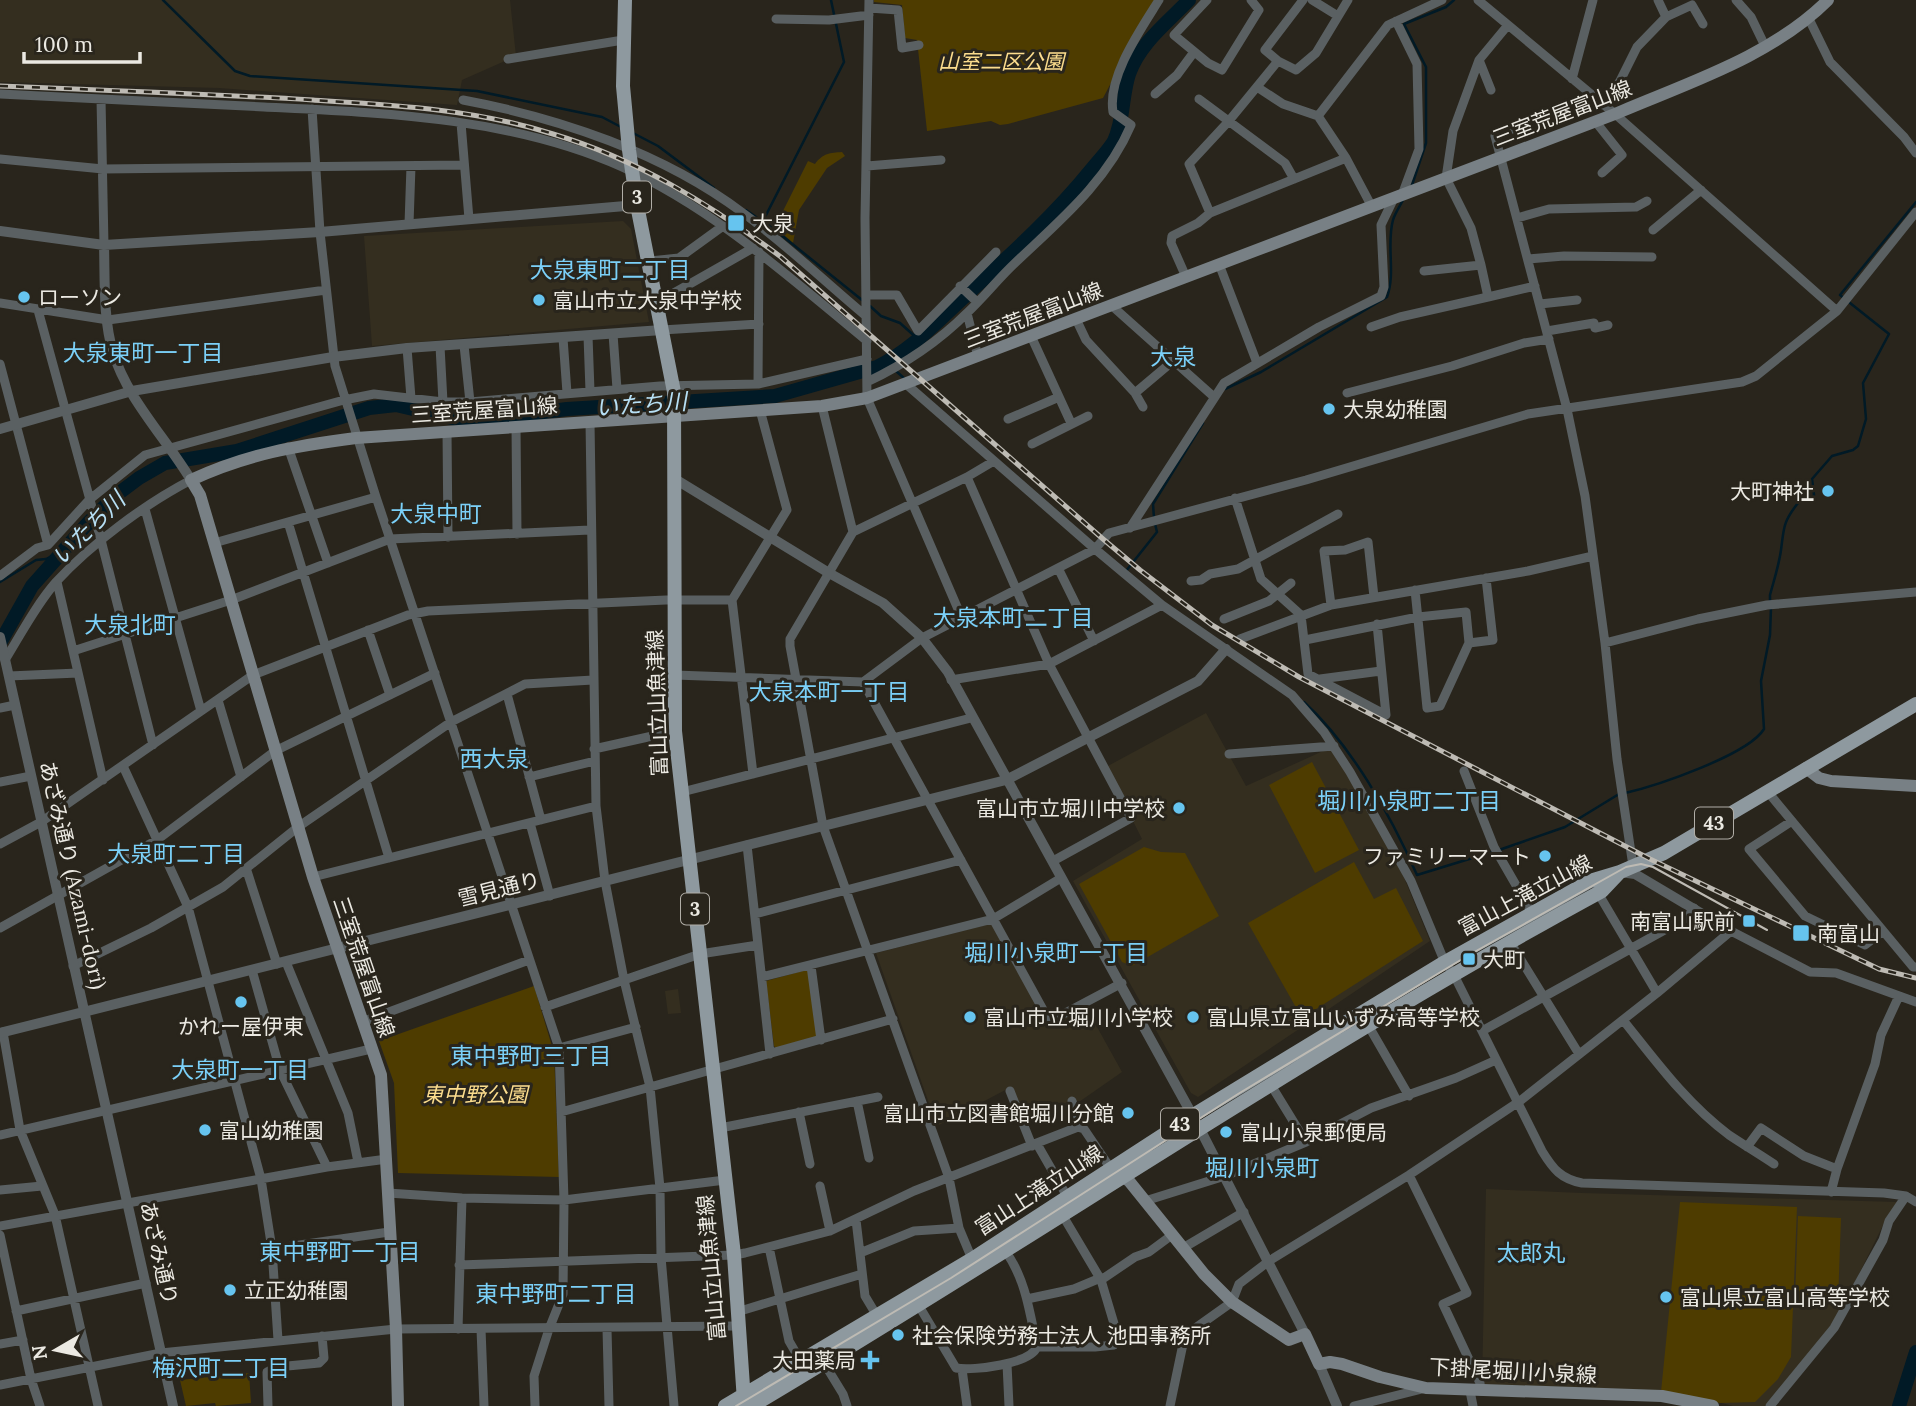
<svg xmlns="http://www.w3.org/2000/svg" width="1916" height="1406" viewBox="0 0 1916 1406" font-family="Lora,'Noto Sans JP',serif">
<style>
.built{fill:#342e1f}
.green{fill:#4e3c00}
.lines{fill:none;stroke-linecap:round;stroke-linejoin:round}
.stream{stroke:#011a26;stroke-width:2.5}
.river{stroke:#011a26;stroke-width:14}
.minor{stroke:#5a6062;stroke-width:9}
.tertiary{stroke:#5a6062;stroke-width:10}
.secondary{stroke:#788085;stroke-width:12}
.primary{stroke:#8e999f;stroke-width:14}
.tram{stroke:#bebbb4;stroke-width:2}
.rail-casing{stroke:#bebbb4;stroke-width:5}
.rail{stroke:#29251c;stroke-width:2.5;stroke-dasharray:8;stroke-linecap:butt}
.poi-dot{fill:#66c4ef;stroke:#29251c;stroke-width:2.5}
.labels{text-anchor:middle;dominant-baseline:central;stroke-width:6;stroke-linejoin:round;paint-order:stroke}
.shield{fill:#29251c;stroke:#b1aea7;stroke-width:2}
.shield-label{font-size:19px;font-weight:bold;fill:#ebe9e2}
.park-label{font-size:21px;font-style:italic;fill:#fbdc8d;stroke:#29251c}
.street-label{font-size:21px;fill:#ebe9e2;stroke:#29251c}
.poi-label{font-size:21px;fill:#ebe9e2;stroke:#29251c;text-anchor:start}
.neighbourhood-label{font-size:23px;fill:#7bd0f8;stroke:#29251c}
.water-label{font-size:23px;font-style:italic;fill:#b7e0f5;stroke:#29251c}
</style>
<rect width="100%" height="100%" fill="#29251c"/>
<path class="built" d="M0 0H510L516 56 462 80 457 105 219 88 0 82Z
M623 221 631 229 649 322 372 346 364 236Z
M1206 713 1246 786 1334 746 1398 863 1430 941 1198 1097 1191 1093 1073 881 1142 839 1106 767Z
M990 924 993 925 1049 1026 1086 1007 1122 1072 1076 1104 1025 1121 1011 1087 937 1126 876 953Z
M678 989 681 1013 668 1014 665 991Z
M1486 1189 1582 1193 1897 1202 1887 1217 1837 1319 1765 1406H1733L1703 1398 1482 1386Z"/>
<path class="green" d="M874 0H1155L1103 98 1008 124 1000 125 991 121 927 131 917 40 905 38 902 5 874 2Z
M842 152 845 156 827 168 799 210 793 243 775 227 808 161 815 164C823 153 830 153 842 152Z
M1312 762 1359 850 1315 873 1269 785Z
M1144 847 1161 852 1185 853 1219 916 1132 966 1122 962 1079 884Z
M1354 862 1374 899 1396 888 1423 941 1302 1018 1248 923Z
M806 970 810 972 817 1034 815 1038 776 1048 774 1046 766 981Z
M534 986 554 1053 559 1177 398 1173 394 1083 379 1041Z
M1680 1202 1797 1207 1791 1357 1778 1379 1755 1402 1720 1403 1661 1392Z
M1798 1216 1841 1218 1838 1302 1795 1300Z
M249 1373 251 1403 216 1406 215 1403 186 1406 180 1380Z"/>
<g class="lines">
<path class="stream" d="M163 0 235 71 250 76 477 91 602 117 621 127
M633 133 658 146 714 188
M1412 185 1426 143V67L1404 24 1446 7 1454 0
M746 210 775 230 862 300
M763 221 844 62 831 0
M870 306 881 316 900 323 919 340
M887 363 905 379
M1225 389 1261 372 1387 297C1396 272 1386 245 1393 220 1395 213 1400 206 1403 200
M1154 518 1153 504 1203 423
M1126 571 1157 532 1155 524
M0 582 36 560 46 559 64 550
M1770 602V595C1774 580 1779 565 1781 550 1784 527 1783 522 1798 503L1812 501 1814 495 1812 479 1832 456 1853 450 1858 446 1866 419 1863 383 1889 334 1840 295 1916 202
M1304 702C1352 746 1391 816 1417 875L1492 852
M1625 793C1656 786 1748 755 1764 729L1761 681 1770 635 1771 608
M1499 850 1565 827 1619 794"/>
<path class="river" d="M0 643 32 586 89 522 115 496 139 478 165 463 237 451 369 408 396 405 460 420 491 419 567 409 775 396 877 367C911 350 936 323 963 298 1008 257 1053 217 1091 170 1098 161 1108 151 1114 141 1124 120 1122 95 1129 74 1140 43 1167 23 1189 0
M1899 1406 1916 1352"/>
<path class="minor" d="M869 0 865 218 867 398 961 616
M1207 0 1174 35 1208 63 1222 70 1259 10 1251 0
M1312 0 1338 16
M1478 0 1615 114 1837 311
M1736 0 1751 17 1765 46
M869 8 898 10 902 48 919 45
M1666 17 1692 5 1703 24
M776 19 829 20 869 15
M1809 19 1830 62 1904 137 1916 153
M1396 21 1417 64 1419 149 1402 195
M508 59 623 40
M1278 61 1265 50 1303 0
M1572 79 1593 0
M1257 87 1283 104 1318 116 1346 158 1372 207
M1491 90 1479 60 1508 25
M0 94C88 98 176 103 264 107 384 113 510 117 622 167 714 209 789 277 867 341
M1155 94 1177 75 1194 52
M101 99 104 245
M1199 99 1285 163 1294 179
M463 100C560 118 663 153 743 213 786 244 825 282 866 316
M1603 105 1620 81 1637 47 1666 17 1658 0
M312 109 320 232 335 366 376 497 559 1048 564 1200 563 1294 549 1329 534 1376 535 1406
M1318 116 1388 25 1442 0
M1531 121 1495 136 1567 409 1585 496 1605 643 1617 759 1633 866
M1595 121 1622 155 1602 173
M461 123 469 219
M0 159 103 169 464 165
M867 166 941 160
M1210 213 1189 164 1228 122 1278 61 1296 70 1316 53 1348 0
M1517 218 1549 209 1636 207 1647 201
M409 224 411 166
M1653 230 1701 190
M1528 259 1564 256 1652 257
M650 261 679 258 723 226
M1219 264 1257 363
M1481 265 1488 297 1535 286
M1424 271 1481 265 1471 228 1446 178 1453 131 1479 60
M1186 277 1171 243 1172 236 1198 223 1210 213 1346 158
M960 286 977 302
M866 295H897L918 331 996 252
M658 302 753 248
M0 303 108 320 326 290
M1540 304 1577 300
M1111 305 1214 397
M38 310 101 540 153 745
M967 313 978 357
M1076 319 1086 340 1135 393 1143 407
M1371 327 1400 317 1488 297
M662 330 759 324
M1547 331 1594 323 1595 328 1608 325
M613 334 617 389
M588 336 590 391
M1031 336 1071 423
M563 338 567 393
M464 345 470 402
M440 346 443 402
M407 348 411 398
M0 364 48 545
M867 382C903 365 938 342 967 313 984 297 998 279 1015 263 1058 222 1107 182 1131 125L1113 112C1107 77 1141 29 1159 0
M758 384 759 252
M906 384 1095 549 1162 605 1292 695 1324 732 1350 772 1411 881 1443 958 1456 979 1542 1151C1553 1169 1561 1179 1582 1183L1884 1193 1906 1196 1916 1202
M1135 393 1173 361
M1347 393 1452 366 1524 343 1549 339
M822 406 853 532
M1008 419 1059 397
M590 422 596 806 605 881 624 980 650 1087 660 1188 661 1257 674 1406
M516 426 517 534
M447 431 448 537
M1032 444 1088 416
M288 447 328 563
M967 477 1049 664 1131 818 1053 861
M1235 498 1261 579 1301 615 1308 674 1386 715
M145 509 201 711
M288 522 389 858
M1130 528 1224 383 1319 327 1381 296 1384 287 1381 225 1394 198
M214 543 376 497
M1058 568 1094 641
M0 576 37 548 48 545 89 500 145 455 344 400 374 394 443 402H470L660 386 758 384 867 359
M1191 581 1201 580 1210 574 1238 569 1338 514
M57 582 103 780
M1331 605 1324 551 1345 550 1368 542 1374 597
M1224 619 1269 601 1291 583
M1377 624 1386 715
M368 630 390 695
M1240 639 1331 605 1528 571 1593 556
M1305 640 1418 617 1466 612 1469 643 1440 706 1427 708 1415 590
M1469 643 1493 640 1486 578
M1605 643 1698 619 1767 605 1916 592
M73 651 231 600 390 539 590 530
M5 660C21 634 36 605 56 582 91 544 145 504 191 480
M675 675 863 682 922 638 1095 549 1109 533 1306 480 1528 414 1742 382 1756 376 1837 311 1916 212
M9 676 78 673
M1320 679 1381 671
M951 680 1049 664 1162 605
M863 682 1047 1017 1056 1018 1122 983
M507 694 541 820
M218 700 241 777
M0 708 15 705
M594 749 675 731
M1229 754 1334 746
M123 766 188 907 261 1179 272 1249 278 1340
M1464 771 1494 847 1532 913
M753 774 732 600 787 510 760 410
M529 777 595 761
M0 782 31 776
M1767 791 1913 967H1916
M682 792 971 718
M1792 821 1749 849 1805 916 1865 945 1883 931
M530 823 550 896
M0 844 41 822 253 675 408 615 428 611 666 600H732
M747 845 770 1054
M246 868 277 964
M313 877 596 806
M1598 893 1657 993
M755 914 961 860
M0 928 157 840 275 751 435 673
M1510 942 1579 1054
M286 962 348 1113 358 1162
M73 966 151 928 223 887 298 827 451 722 525 684 593 680
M811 966 821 1040
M252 970 280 1070 327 1167
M762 977 993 919 1061 878
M545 1007 700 954 758 945
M1623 1020C1655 1060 1687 1104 1729 1135 1744 1145 1759 1154 1774 1164
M362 1022 529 960
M1368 1025 1409 1096
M1482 1031 1688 917 1694 908
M3 1032 20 1130 55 1215 98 1406
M559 1048 636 1027
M1271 1085 1306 1142
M1010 1091 1032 1146
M857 1101 869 1158
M1072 1101 1082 1128
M561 1112 893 1019
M799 1112 810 1164
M720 1128 878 1097
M0 1135 371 1049
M1037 1144 1068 1198
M1747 1147 1761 1128 1804 1156 1837 1169
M1409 1175 1467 1293 1443 1304 1480 1383 1481 1391
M820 1186 830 1231
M0 1190 42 1186
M1831 1192 1837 1169 1875 1064 1881 1035 1899 996
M388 1193 462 1198 564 1200 725 1180
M1145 1201 1225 1176 1306 1142 1371 1108 1456 1078 1496 1060
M856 1220 865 1296 877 1316
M0 1226 327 1167 387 1159
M0 1235 31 1379 40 1406
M769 1247 789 1341 800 1360
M1183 1248 1244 1212
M272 1249 389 1232
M860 1253 914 1231 959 1228
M972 1259 959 1228 949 1178 823 826 790 646V639L853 532 967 477 994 461
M459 1265 734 1255 745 1253 830 1231 914 1191 1078 1127 1084 1129 1111 1169
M1101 1280 1135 1257 1149 1252 1172 1235
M1027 1299 1074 1289 1098 1279
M919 1306 956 1368C974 1371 1030 1364 1037 1347 1030 1314 1026 1280 1006 1252
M16 1311 146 1283
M737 1312 862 1274
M458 1329 462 1198
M481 1329 484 1406
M607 1329 609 1406
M0 1344 23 1340
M1037 1347H1095L1114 1345 1118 1337 1101 1280 1063 1216
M824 1363 843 1394 847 1406
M1007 1364 1009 1406
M962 1369 967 1406
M0 1385 161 1353 396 1329 738 1326
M1470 1391 1473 1406
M268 1406 267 1372 277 1367 319 1363 324 1358 322 1336
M1170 1406 1183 1344 1187 1334 1232 1302 1239 1284 1269 1261 1409 1175 1520 1101 1657 993 1731 931 1810 972 1836 973 1916 1002
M1354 1406 1426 1388
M1770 1406 1834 1328 1883 1240 1889 1221 1906 1196"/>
<path class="tertiary" d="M0 231 104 245 320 232 637 205
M104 245C105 280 103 319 113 352 127 399 166 438 191 480
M0 429 132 391 333 357 407 348 662 330
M675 479 829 573 883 603 922 638 948 672 1200 1129 1305 1334
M0 637 173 1406
M1620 872 1635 874 1731 931
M0 1033 1006 780 1198 681 1226 649
M1319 1364 1337 1406"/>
<path class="secondary" d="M1806 768 1819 778 1831 781 1916 786
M1116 1172 1129 1181 1204 1274 1232 1302 1289 1340 1305 1334 1319 1364 1330 1362 1342 1364 1380 1377 1426 1388 1662 1396 1713 1406
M398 1406 396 1329 381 1075 313 877 200 495 191 480C247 454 295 446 356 438L822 406 867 398 1615 114C1687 83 1771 57 1828 0"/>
<path class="primary" d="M625 0 623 86 629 150 637 205 674 392 675 731 734 1255 744 1401
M1620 872 1664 853 1916 704
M725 1406 972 1259 1192 1116 1445 962 1590 881 1620 872 1602 891C1311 1049 1037 1237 752 1406"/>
<path class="tram" d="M736 1406 951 1278 1238 1094 1469 955 1626 867 1641 864 1653 867 1767 930"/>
<g class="rail-casing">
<path id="rail" d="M0 86C104 90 208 94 313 100 394 105 475 109 553 134 637 159 711 205 781 257L1103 539 1140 570 1212 625 1299 677 1650 859 1879 969 1916 978"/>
</g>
<use href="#rail" class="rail"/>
</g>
<g class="poi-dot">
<rect x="727" y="214" width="18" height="18" rx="3.5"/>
<circle cx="24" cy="297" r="7"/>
<circle cx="539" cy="300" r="7"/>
<circle cx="1329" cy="409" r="7"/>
<circle cx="1828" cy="491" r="7"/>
<circle cx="1179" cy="808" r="7"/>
<circle cx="1545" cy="856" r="7"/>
<rect x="1742" y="914" width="14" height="14" rx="3.5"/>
<rect x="1792" y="924" width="18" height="18" rx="3.5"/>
<rect x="1462" y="952" width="14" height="14" rx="3.5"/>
<circle cx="241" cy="1002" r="7"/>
<circle cx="970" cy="1017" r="7"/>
<circle cx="1193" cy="1017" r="7"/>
<circle cx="1128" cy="1113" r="7"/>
<circle cx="205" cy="1130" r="7"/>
<circle cx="1226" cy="1132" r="7"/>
<circle cx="230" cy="1290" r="7"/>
<circle cx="1666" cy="1297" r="7"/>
<circle cx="898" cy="1335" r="7"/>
<path d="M866.5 1349.5h7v7h7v7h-7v7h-7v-7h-7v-7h7z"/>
</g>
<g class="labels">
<g class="shield">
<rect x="623" y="181.5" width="28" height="31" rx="5"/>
<rect x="1695" y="807.5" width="38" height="31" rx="5"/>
<rect x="681" y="893.5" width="28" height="31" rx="5"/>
<rect x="1161" y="1108.5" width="38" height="31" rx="5"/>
</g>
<g class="shield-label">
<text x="637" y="197">3</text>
<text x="1714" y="823">43</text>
<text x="695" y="909">3</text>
<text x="1180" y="1124">43</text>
</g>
<g class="park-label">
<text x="1001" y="61">山室二区公園</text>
<text x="475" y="1094">東中野公園</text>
</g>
<g class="street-label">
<text transform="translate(1562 113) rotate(-21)">三室荒屋富山線</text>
<text transform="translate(1033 315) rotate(-21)">三室荒屋富山線</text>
<text transform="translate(484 410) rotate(-4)">三室荒屋富山線</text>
<text transform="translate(657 703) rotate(-92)">富山立山魚津線</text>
<text transform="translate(73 875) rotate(77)">あざみ通り (Azami-dori)</text>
<text transform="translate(499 889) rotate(-14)">雪見通り</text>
<text transform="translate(1525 895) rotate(-28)">富山上滝立山線</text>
<text transform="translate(364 967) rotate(71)">三室荒屋富山線</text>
<text transform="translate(1039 1190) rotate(-33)">富山上滝立山線</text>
<text transform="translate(159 1253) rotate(77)">あざみ通り</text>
<text transform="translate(711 1268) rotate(-95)">富山立山魚津線</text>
<text transform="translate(1513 1371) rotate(3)">下掛尾堀川小泉線</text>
</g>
<g class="poi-label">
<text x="752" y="223">大泉</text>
<text x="38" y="297">ローソン</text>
<text x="553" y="300">富山市立大泉中学校</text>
<text x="1343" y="409">大泉幼稚園</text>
<text x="1814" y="491" text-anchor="end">大町神社</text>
<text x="1165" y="808" text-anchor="end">富山市立堀川中学校</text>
<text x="1531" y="856" text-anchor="end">ファミリーマート</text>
<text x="1735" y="921" text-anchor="end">南富山駅前</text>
<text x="1817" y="933">南富山</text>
<text x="1483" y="959">大町</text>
<text x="984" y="1017">富山市立堀川小学校</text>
<text x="1207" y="1017">富山県立富山いずみ高等学校</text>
<text x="241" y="1026" text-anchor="middle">かれー屋伊東</text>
<text x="1114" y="1113" text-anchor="end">富山市立図書館堀川分館</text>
<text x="219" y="1130">富山幼稚園</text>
<text x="1240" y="1132">富山小泉郵便局</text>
<text x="244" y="1290">立正幼稚園</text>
<text x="1680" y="1297">富山県立富山高等学校</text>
<text x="912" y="1335">社会保険労務士法人 池田事務所</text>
<text x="856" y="1360" text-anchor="end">大田薬局</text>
</g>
<g class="neighbourhood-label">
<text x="610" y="269">大泉東町二丁目</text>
<text x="143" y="352">大泉東町一丁目</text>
<text x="1173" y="356">大泉</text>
<text x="436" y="513">大泉中町</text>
<text x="1013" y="617">大泉本町二丁目</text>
<text x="130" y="624">大泉北町</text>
<text x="829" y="691">大泉本町一丁目</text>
<text x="494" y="758">西大泉</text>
<text x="1409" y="800">堀川小泉町二丁目</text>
<text x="176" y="853">大泉町二丁目</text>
<text x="1056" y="952">堀川小泉町一丁目</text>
<text x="531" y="1055">東中野町三丁目</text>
<text x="240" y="1069">大泉町一丁目</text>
<text x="1262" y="1167">堀川小泉町</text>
<text x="340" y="1251">東中野町一丁目</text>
<text x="1531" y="1252">太郎丸</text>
<text x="556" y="1293">東中野町二丁目</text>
<text x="221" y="1367">梅沢町二丁目</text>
</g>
<g class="water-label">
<text transform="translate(641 404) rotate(-4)">いたち川</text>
<text transform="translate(88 528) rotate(-45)">いたち川</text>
</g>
</g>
<g transform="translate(56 1350) rotate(261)" stroke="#29251c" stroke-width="5" paint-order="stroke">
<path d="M0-5L12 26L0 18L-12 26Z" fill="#ebe9e2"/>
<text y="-10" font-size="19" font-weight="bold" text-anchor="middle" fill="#ebe9e2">N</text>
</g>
<path d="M24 52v10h116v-10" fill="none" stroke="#ebe9e2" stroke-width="3.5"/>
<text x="35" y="52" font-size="21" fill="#ebe9e2" stroke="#29251c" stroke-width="5" paint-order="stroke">100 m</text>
</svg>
